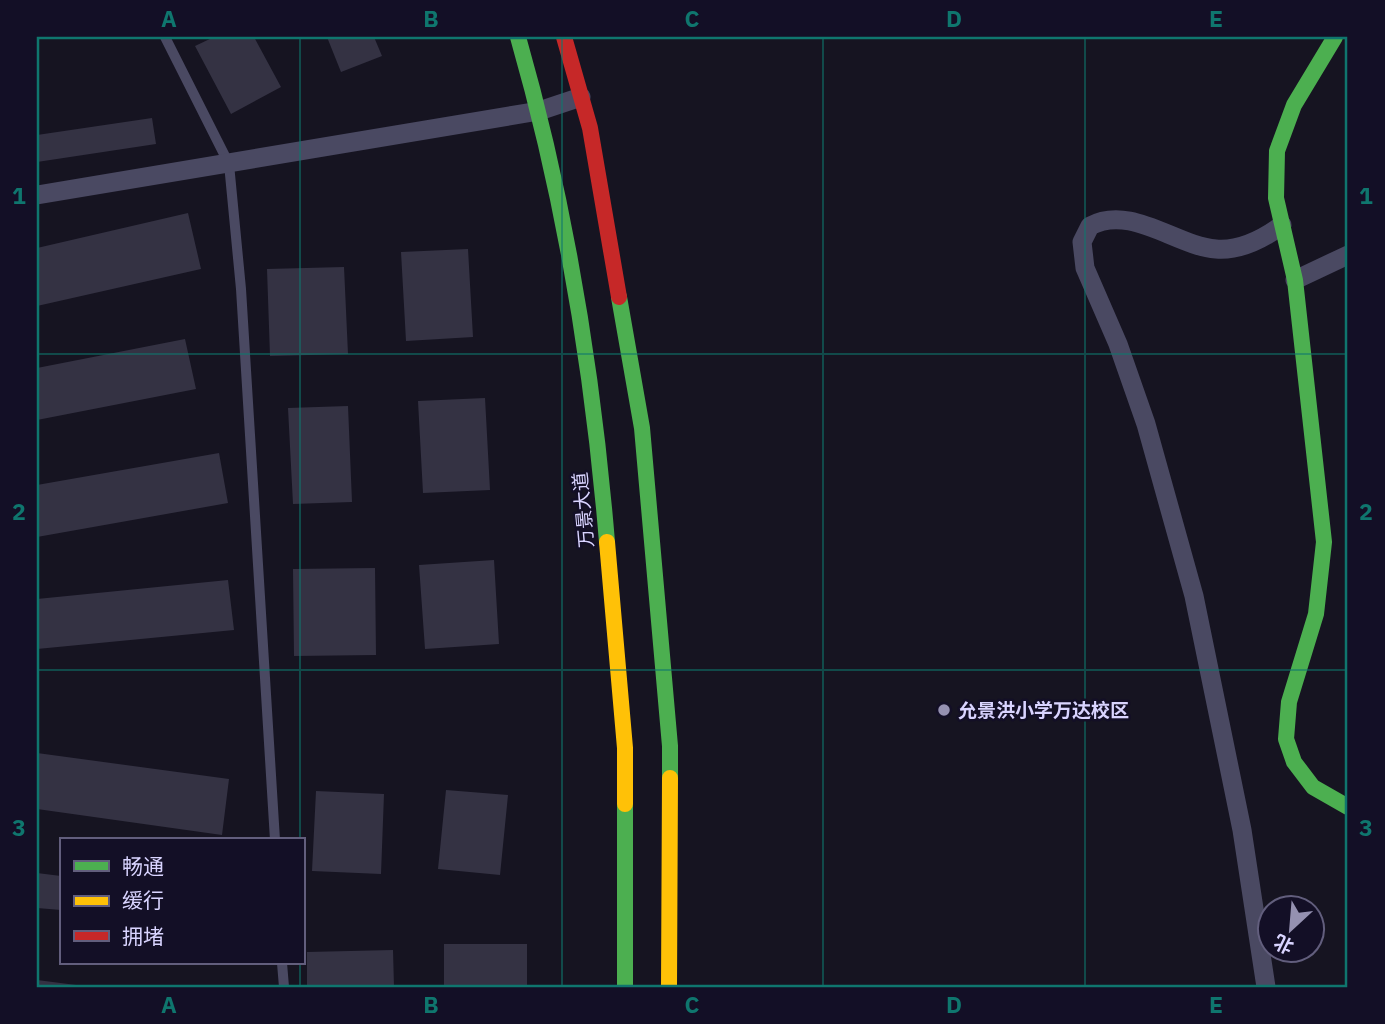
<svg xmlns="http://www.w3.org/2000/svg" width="1385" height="1024" viewBox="0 0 1385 1024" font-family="'IBM Plex Sans','Noto Sans SC',sans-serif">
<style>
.building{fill:#343243}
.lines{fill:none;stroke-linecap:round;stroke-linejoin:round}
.lane{stroke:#4a4962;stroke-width:10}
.street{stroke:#4a4962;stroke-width:19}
.fast{stroke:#4caf50;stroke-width:16}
.slow{stroke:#ffc107;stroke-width:16}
.jam{stroke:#c62828;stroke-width:16}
.grid{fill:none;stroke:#0f766e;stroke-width:2;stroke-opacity:0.55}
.poi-dot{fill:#9591b1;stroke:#130f26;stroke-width:2.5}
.labels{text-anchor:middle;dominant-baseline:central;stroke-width:5;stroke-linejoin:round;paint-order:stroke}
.street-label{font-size:19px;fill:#d9d4ff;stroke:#130f26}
.poi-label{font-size:19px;font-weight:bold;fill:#d9d4ff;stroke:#130f26;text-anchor:start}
.neatline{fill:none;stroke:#0f766e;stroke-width:2.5}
.grid-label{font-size:23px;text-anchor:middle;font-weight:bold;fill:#0f766e}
</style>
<rect width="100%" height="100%" fill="#161421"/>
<path class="building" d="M214 37H254L281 87 231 114 195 46Z
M327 37H374L382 56 341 72Z
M152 118 156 144 37 162V135Z
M188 213 201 269 37 306V248Z
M468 249 473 337 406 341 401 252Z
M344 267 348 354 270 356 267 269Z
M185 339 196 389 37 420V368Z
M485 398 490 490 423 493 418 401Z
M348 406 352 502 293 504 288 408Z
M219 453 228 503 37 537V485Z
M494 560 499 644 425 649 419 565Z
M375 568 376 655 294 656 293 569Z
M228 580 234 630 37 649V599Z
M37 753 229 779 222 835 37 809Z
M446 790 508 795 500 875 438 869Z
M316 791 384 794 381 874 312 871Z
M37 873 61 876V910L37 908Z
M444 944H527V987H444Z
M393 950 394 987H307V952Z
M37 980 84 986V987H37Z"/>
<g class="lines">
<path class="lane" d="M165 37 229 164 241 289 275 840
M282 963 284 987"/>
<path class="street" d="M37 195 539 111 581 97
M1295 280 1348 255
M1266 987 1242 830 1194 596 1146 424 1118 344 1085 268 1082 242 1090 226C1131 204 1176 246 1216 249 1241 251 1263 239 1282 225"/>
<path class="fast" d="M518 37C565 201 593 372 607 542
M1335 37 1294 105 1277 151 1276 198 1295 280 1324 542 1316 614 1289 702 1286 739 1294 762 1313 787 1348 807
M619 297 642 428 670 746V778
M625 804V987"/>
<path class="slow" d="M607 542 625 748V804
M669 987 670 778"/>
<path class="jam" d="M564 37 590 128 619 297"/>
</g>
<path class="grid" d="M300 37V840M562 37V987M823 37V987M1085 37V987M37 354H1348M37 670H1348M300 963V987"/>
<circle class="poi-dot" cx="944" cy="710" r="7"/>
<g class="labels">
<g class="street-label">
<text transform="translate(583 510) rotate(-95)">万景大道</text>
</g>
<g class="poi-label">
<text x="958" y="710">允景洪小学万达校区</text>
</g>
</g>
<rect width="1385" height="1024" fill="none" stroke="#130f26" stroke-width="77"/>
<rect x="60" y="838" width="245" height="126" fill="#130f26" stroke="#625e7d" stroke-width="2"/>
<rect x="74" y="861" width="35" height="10" fill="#4caf50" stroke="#625e7d" stroke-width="2"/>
<text x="122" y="874" font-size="21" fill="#d9d4ff">畅通</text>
<rect x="74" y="896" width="35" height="10" fill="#ffc107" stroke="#625e7d" stroke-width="2"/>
<text x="122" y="908" font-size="21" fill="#d9d4ff">缓行</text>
<rect x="74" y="931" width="35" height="10" fill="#c62828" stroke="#625e7d" stroke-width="2"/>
<text x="122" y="944" font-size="21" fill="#d9d4ff">拥堵</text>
<g transform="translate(1291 929) rotate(206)"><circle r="33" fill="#130f26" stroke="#625e7d" stroke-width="2"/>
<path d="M0-5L12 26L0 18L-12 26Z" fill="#9591b1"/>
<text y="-10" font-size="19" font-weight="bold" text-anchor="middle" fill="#d9d4ff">北</text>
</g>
<rect x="38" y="38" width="1308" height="948" class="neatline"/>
<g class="grid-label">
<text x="169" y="27">A</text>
<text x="431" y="27">B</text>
<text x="692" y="27">C</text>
<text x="954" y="27">D</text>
<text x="1216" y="27">E</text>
<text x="19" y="204">1</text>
<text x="1366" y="204">1</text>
<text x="19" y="520">2</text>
<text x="1366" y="520">2</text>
<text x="19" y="836">3</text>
<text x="1366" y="836">3</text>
<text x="169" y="1013">A</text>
<text x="431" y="1013">B</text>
<text x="692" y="1013">C</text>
<text x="954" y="1013">D</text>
<text x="1216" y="1013">E</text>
</g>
</svg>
